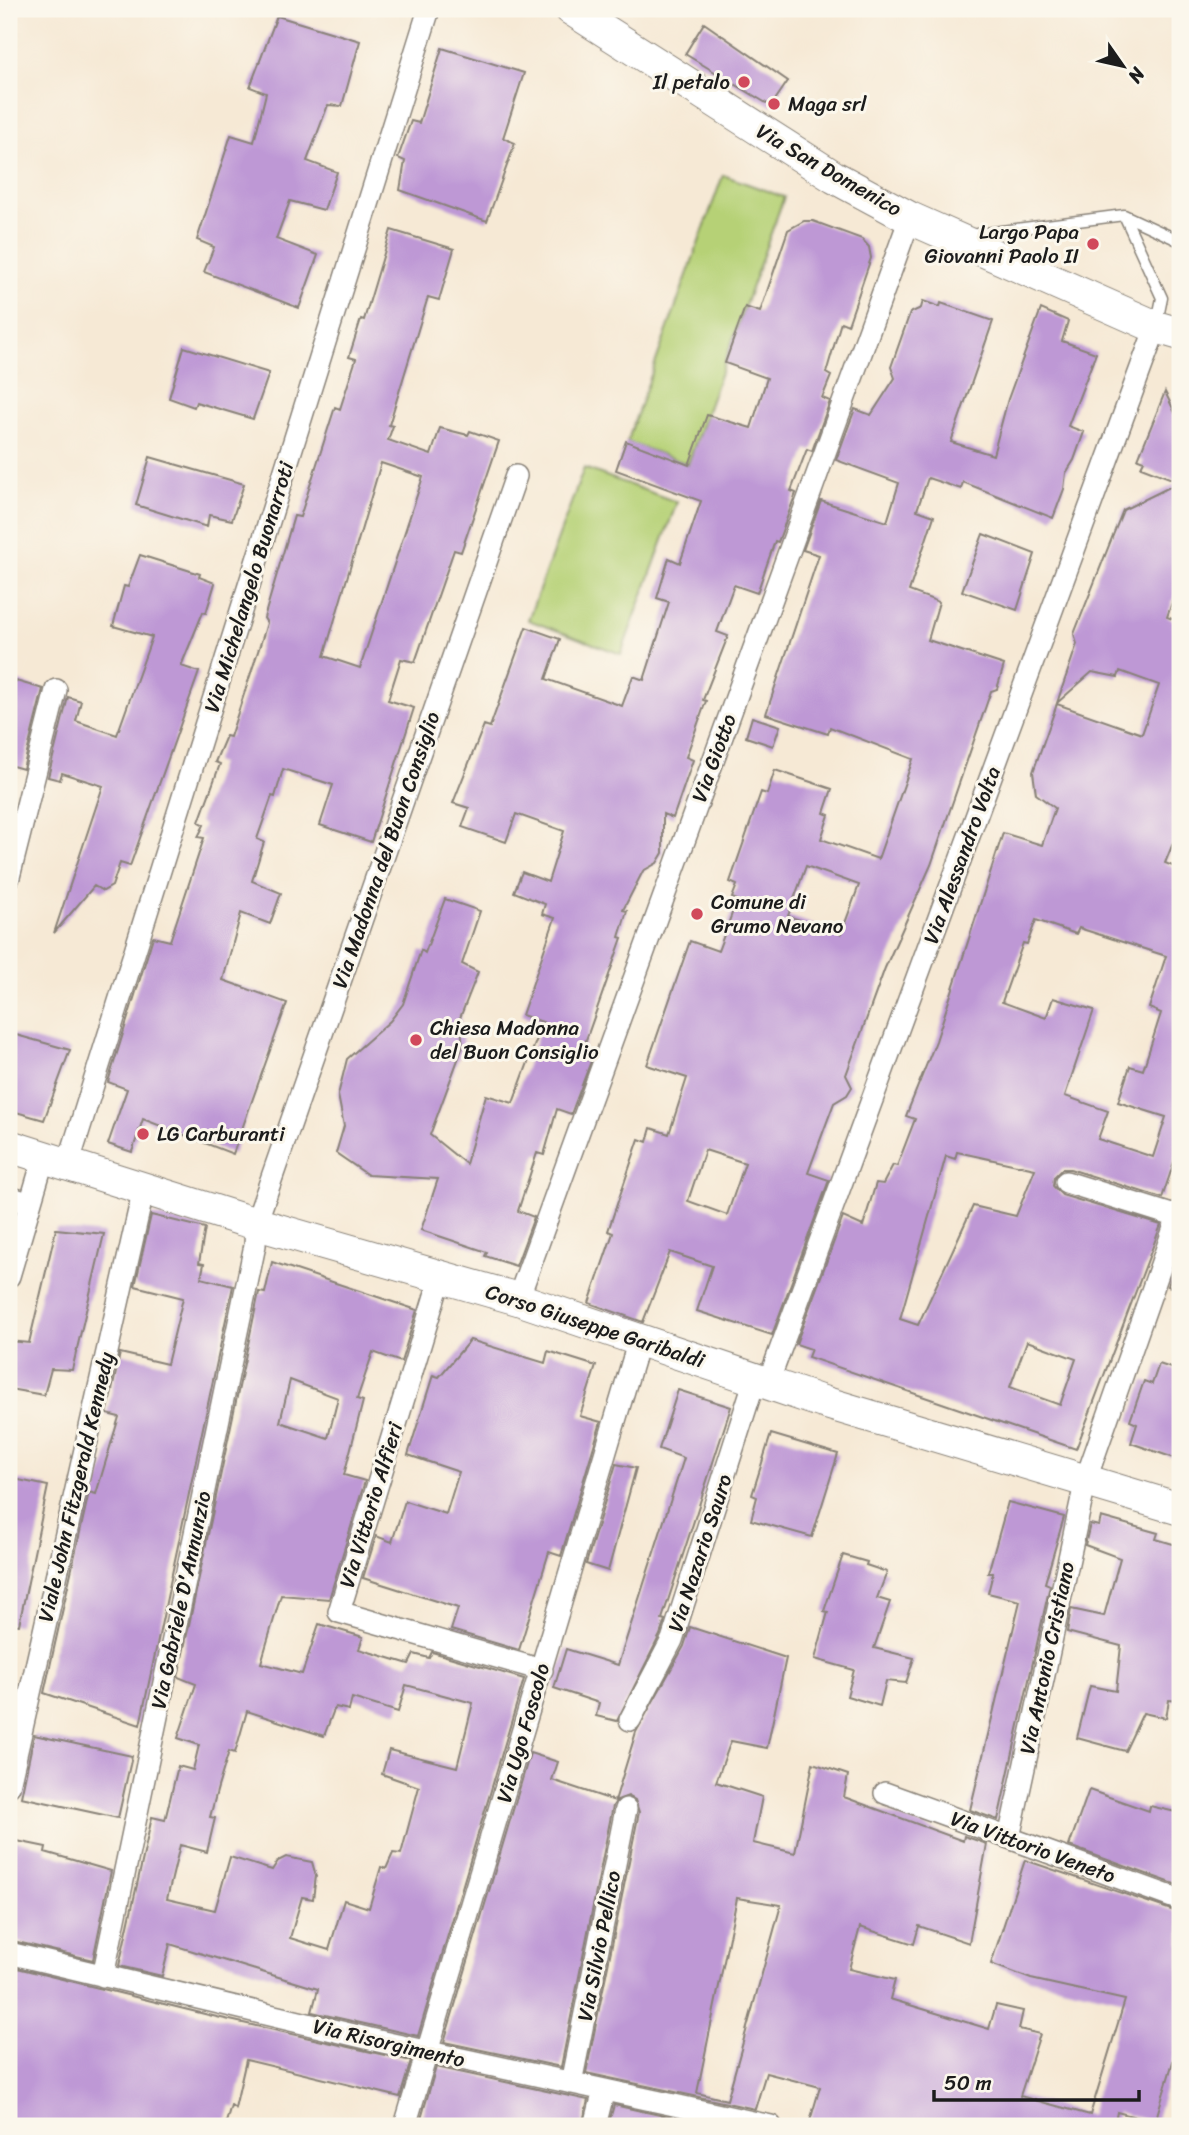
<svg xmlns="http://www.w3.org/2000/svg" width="1189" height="2135" viewBox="0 0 1189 2135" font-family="Sriracha,sans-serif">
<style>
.green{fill:#b6d176;stroke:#697649;stroke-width:2}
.building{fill:#be98d5;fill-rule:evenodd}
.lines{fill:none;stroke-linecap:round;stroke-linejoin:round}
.lane-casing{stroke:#898278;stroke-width:13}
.street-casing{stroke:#898278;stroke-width:24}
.secondary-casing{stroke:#898278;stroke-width:34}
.lane{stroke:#fff;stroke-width:10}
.street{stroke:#fff;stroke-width:21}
.secondary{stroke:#fff;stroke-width:32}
.poi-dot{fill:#d1495b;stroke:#fbf7ec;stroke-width:2.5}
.labels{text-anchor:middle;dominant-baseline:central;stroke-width:6;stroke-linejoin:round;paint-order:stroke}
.poi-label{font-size:21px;fill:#1c1c1c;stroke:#fbf7ec;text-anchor:start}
.street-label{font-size:21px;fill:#1c1c1c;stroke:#fbf7ec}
</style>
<rect width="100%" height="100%" fill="#fbf7ec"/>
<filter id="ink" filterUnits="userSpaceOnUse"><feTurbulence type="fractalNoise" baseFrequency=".0143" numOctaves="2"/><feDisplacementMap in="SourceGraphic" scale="14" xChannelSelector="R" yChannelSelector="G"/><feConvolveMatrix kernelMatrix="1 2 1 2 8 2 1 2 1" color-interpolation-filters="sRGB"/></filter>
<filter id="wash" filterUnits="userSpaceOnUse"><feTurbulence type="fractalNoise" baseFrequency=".00686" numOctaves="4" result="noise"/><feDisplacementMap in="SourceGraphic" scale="28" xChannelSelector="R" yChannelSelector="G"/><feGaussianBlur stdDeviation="1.57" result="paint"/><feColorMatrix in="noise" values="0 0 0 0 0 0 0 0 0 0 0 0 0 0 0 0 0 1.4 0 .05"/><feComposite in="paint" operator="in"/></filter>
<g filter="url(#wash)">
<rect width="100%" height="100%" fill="#f6e9d5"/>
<path class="green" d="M723 175 784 197 688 464 627 442Z
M584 468 677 502 621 654 528 620Z"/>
<g id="blocks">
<path class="building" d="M277 16 360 41 342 106 328 105 307 161 337 172 324 210 290 201 276 239 318 255 299 308 204 272 214 247 197 240 231 135 254 142 266 93 250 87Z
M704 23 788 81 771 106 685 54Z
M442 48 524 73 503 138 515 143 487 221 400 190 405 161 398 158 411 121 419 123Z
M804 221H813L862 239 869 247 871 258 848 325 841 322 826 373 831 376 822 398 830 401 812 451 807 449 791 491 796 493 778 542 775 541 757 593 734 585 717 632 728 636 703 700 706 701 686 757 693 760 673 818 663 814V853L657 863 643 871 623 910 627 911 619 937 622 938 580 1057 591 1061 571 1114 557 1109 544 1155 537 1153 518 1211 534 1217 516 1266 485 1256 487 1252 421 1230 438 1179 368 1175 336 1153 344 1126 338 1095 347 1059 390 1021 403 1004 421 950 425 953 445 899 480 911 462 964 478 972 460 1018 463 1046 430 1135 466 1164 486 1095 513 1103 543 1022 522 1015 555 918 542 914 545 904 514 892 522 872 548 882 564 831 516 814 506 842 462 827 469 808 453 803 484 725 490 727 526 627 560 639 546 679 622 706 633 676 644 680 669 602 657 598 669 558 680 563 701 501 616 470 626 441 689 465 707 415 751 428 767 378 725 363 745 307 760 312 788 230Z
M391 230 454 249 439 300 428 297 389 425 393 426 388 440 431 455 440 428 468 435 470 431 499 441 461 552 454 550 415 662 401 659 388 700 414 708 371 842 320 825 333 785 283 769 275 797 272 796 257 839 264 842 252 881 281 893 270 924 241 913 223 980 287 1003 233 1154 143 1119 132 1152 108 1144 127 1089 108 1082 153 937 170 941 204 838 198 837 204 825 199 822 220 764 215 762 226 736 230 737 263 636 267 623 264 618 294 516 300 517 335 407 340 409 356 359 349 357 361 319 364 320ZM381 463 423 477 360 668 324 656Z
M923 301 940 307 941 303 993 321 951 442 993 455 1008 399 1041 309 1068 321 1062 341 1096 353 1068 426 1084 432 1074 460 1066 473 1064 489 1053 518 963 482 961 489 928 478 917 510 934 516 909 591 939 602 928 640 1004 665 997 689 991 691 931 865 885 968 846 1075 852 1087 847 1095 834 1103 808 1173 829 1180 772 1335 697 1311 712 1266 670 1252 643 1322 589 1303 613 1233 608 1231 639 1139 647 1142 651 1128 669 1134 687 1078 647 1065 690 941 718 951 737 900 732 898 737 885 730 882 761 792 767 794 775 770 832 789 824 813 829 815 821 839 878 859 913 759 830 727 828 734 766 714 819 555 803 550 821 501 887 522 899 483 836 460 855 409 871 415 895 378 891 367 910 313 921 308ZM806 866 859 885 841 934 788 916ZM705 1150 745 1163 727 1215 688 1201Z
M184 347 269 373 253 419 196 402 194 407 169 398Z
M1165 392 1180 423V580L1167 617 1180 622V826L1165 863 1180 869V1144L1162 1198 1070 1169H1062L1054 1177 1053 1186 1062 1195 1161 1225 1076 1449 808 1357 811 1349 796 1344 843 1217 863 1226 876 1183 883 1184 893 1165 897 1166 915 1119 906 1116 936 1041 1003 833 1042 845 1055 808 1036 794 1033 772 1057 704 1142 734 1159 685 1120 671 1118 677 1092 672 1057 703 1077 644 1074 634 1123 510 1180 482 1141 467 1144 461 1138 459ZM1036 920 1076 934 1079 928 1166 956 1149 1008 1161 1013 1143 1070 1130 1066 1118 1102 1166 1117 1153 1157 1098 1139 1108 1111 1065 1096 1094 1010 1053 998 1046 1018 1002 1002 1023 943 1027 944ZM957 1152 1035 1169 1016 1216 973 1206 918 1325 900 1319 946 1156 955 1159ZM1027 1341 1076 1359 1060 1405 1010 1387Z
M150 457 244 484 232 520 209 515 207 527 136 505Z
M983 534 1035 554 1017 610 962 591Z
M140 555 200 574 199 577 215 583 206 613 203 612 181 666 199 672 130 866 120 863 112 886 103 891 94 886 54 933 103 786 62 773 60 780 48 777 68 697 81 701 76 721 117 735 152 637 113 626 124 586 128 587Z
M9 679 43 689 23 769 9 765Z
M752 717 780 726 773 746 746 737Z
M9 1033 70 1050 44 1120 9 1110Z
M151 1215 205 1228 199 1263 204 1264 201 1278 233 1286 140 1725 44 1693 89 1492 96 1494 119 1417 107 1414 120 1353 167 1364 183 1298 135 1286Z
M56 1229 104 1234 72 1370 51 1369 44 1395 9 1389V1341L29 1343Z
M1180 1250V1290L1168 1286Z
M272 1262 417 1310 401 1362 373 1352 357 1399 363 1401 344 1475 365 1481 329 1599 281 1595 261 1663 302 1674 319 1624 363 1637 359 1649 409 1664 414 1654 429 1658 432 1652 524 1679 418 2036 312 2012 318 1989 170 1944 162 1976 119 1966 152 1817 165 1820 178 1766 193 1770 199 1745 178 1738 196 1684 178 1677 259 1292 265 1293ZM290 1380 338 1398 328 1438 280 1422ZM406 1685 473 1703 457 1767 389 1750 382 1774 419 1787 401 1854 393 1853 386 1869 381 1867 369 1908 344 1900 329 1950 290 1938 302 1897 313 1899 316 1876 312 1862 286 1857 278 1861 272 1870 230 1857 215 1910 167 1899 180 1845 207 1852 215 1818 210 1817 218 1787 229 1751 235 1753 247 1711 324 1736 335 1707 349 1710 352 1698 398 1712Z
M470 1340 545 1363 548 1351 596 1366 580 1416 601 1422 561 1556 549 1552 519 1650 451 1630 458 1608 363 1578 376 1536 392 1542 405 1501 446 1514 459 1472 408 1455 433 1375 439 1377Z
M1159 1364 1180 1371V1460L1131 1443 1137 1424 1130 1421 1144 1381 1152 1384Z
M678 1390 731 1407 662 1619 665 1620 660 1635 617 1721 596 1716 599 1703 554 1688 566 1649 618 1665 684 1458 659 1449Z
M771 1434 838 1454 812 1537 751 1520 757 1497 752 1495Z
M616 1464 636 1468 608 1571 586 1564Z
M9 1478 48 1486 19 1625 9 1624Z
M1008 1502 1064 1517 1045 1583 1050 1585 998 1820 970 1810 1020 1601 988 1593 993 1573H988Z
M1101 1517 1158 1533 1156 1539 1180 1546V1701L1169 1700 1166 1718 1143 1713 1125 1751 1077 1738 1090 1686 1116 1691 1121 1646 1067 1632 1071 1609 1104 1616 1120 1558 1085 1545 1090 1524 1099 1526Z
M843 1555 867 1562 866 1565 887 1572 877 1598 890 1602 874 1648 914 1658 906 1683 886 1681 880 1706 847 1696 854 1670 815 1659 828 1612 824 1611Z
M690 1627 786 1658 767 1748 731 1741 716 1782 762 1797 753 1843 795 1853 813 1763 848 1775 844 1797 963 1841 964 1836 987 1844 969 1943 919 1926 914 1944 860 1927 849 1969 895 1980 890 1999 989 2029 996 2005 1023 2011 1019 2029 1040 2034 1020 2096 1090 2115 1125 2000 1031 1979 991 1964 1025 1860 1180 1913V2038L1155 2122 1117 2112 1114 2126H830L810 2121 820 2087 766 2073 755 2109 586 2073 639 1812 635 1800 628 1796 617 1800 613 1806 561 2067 444 2042 530 1753 558 1762 552 1780 615 1801 636 1732 684 1646ZM737 1898 781 1905 727 2100 697 2093Z
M34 1735 132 1756 118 1818 21 1797Z
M1089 1790 1149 1811 1150 1806 1180 1813V1886L1069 1846Z
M12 1840 46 1847 45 1852 111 1871 93 1960 9 1940V1853Z
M9 1966 221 2018 411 2061 400 2097 246 2060 235 2108 231 2105 225 2126H9Z
M436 2067 588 2100 582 2126H419Z
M614 2105 710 2126H608Z"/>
</g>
</g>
<g filter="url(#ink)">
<use href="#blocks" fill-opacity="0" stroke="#898278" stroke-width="2"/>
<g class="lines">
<g class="lane-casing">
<path id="lane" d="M1124 215 1162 298 1157 322
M970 235 1124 215 1180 241"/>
</g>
<g class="street-casing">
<path id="street" d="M9 877 56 690
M68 1165 429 9
M1066 1182 1178 1217
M9 1197 30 1204
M9 1276 44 1157
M441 1276 339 1612 542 1670
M518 1299 910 218
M768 1383 1156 327
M630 1720 672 1640 755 1379
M9 1786 144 1188
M885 1793 1180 1900
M1009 1838 1086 1479 1180 1211
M9 1953 383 2042 771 2126
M103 1976 255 1245 256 1223 516 476
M571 2083 626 1809
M405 2126 639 1340
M595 2126 604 2090"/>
</g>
<g class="secondary-casing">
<path id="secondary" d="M571 9 834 177 910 218 1156 327 1180 334
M9 1146 240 1219 518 1299 823 1402 1180 1509"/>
</g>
<use href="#lane" class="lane"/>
<use href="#street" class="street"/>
<use href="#secondary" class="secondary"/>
</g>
</g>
<g class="poi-dot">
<circle cx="744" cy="82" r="7"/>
<circle cx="774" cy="104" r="7"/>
<circle cx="1093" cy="244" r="7"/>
<circle cx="697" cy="914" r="7"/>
<circle cx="416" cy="1040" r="7"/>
<circle cx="143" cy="1134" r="7"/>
</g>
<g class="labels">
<g class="poi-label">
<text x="730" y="82" text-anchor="end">Il petalo</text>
<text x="788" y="104">Maga srl</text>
<text x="1079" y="232" text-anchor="end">Largo Papa<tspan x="1079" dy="24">Giovanni Paolo II</tspan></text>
<text x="711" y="902">Comune di<tspan x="711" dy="24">Grumo Nevano</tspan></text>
<text x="430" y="1028">Chiesa Madonna<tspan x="430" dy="24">del Buon Consiglio</tspan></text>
<text x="157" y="1134">LG Carburanti</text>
</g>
<g class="street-label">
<text transform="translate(829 170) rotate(30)">Via San Domenico</text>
<text transform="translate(249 587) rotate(-73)">Via Michelangelo Buonarroti</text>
<text transform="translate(714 758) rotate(-70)">Via Giotto</text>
<text transform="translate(386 850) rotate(-71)">Via Madonna del Buon Consiglio</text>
<text transform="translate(962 855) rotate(-70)">Via Alessandro Volta</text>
<text transform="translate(595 1326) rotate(18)">Corso Giuseppe Garibaldi</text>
<text transform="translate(76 1487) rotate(-77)">Viale John Fitzgerald Kennedy</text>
<text transform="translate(371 1505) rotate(-73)">Via Vittorio Alfieri</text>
<text transform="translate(700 1553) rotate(-72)">Via Nazario Sauro</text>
<text transform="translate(181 1600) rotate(-78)">Via Gabriele D'Annunzio</text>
<text transform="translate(1047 1658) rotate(-78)">Via Antonio Cristiano</text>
<text transform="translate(523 1733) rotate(-74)">Via Ugo Foscolo</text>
<text transform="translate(1033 1847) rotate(20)">Via Vittorio Veneto</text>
<text transform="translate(599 1946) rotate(-79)">Via Silvio Pellico</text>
<text transform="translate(389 2043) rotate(13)">Via Risorgimento</text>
</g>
</g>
<rect width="1189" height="2135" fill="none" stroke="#fbf7ec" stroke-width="35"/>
<g transform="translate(1123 66) rotate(124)" stroke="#fbf7ec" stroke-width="5" paint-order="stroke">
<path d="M0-5L12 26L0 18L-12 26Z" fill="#1c1c1c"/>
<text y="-10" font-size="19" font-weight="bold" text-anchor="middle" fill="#1c1c1c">N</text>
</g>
<path d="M934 2090v10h205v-10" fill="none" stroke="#1c1c1c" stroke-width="3.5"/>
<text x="944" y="2090" font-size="21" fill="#1c1c1c" stroke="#fbf7ec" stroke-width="5" paint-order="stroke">50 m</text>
</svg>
